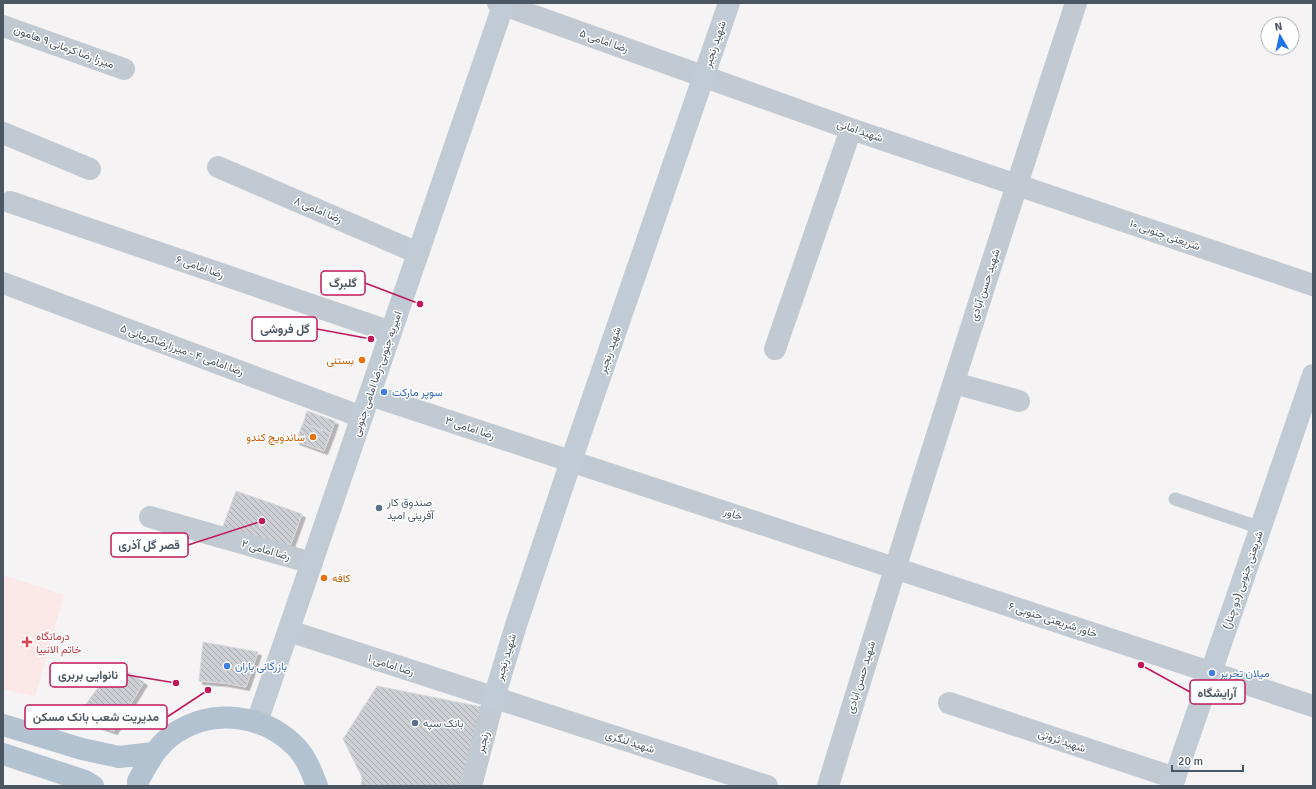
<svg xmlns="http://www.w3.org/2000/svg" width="1316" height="789" viewBox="0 0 1316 789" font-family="Signika,Vazirmatn,sans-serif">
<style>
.medical{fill:#fce8e6}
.building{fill:url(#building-back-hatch);stroke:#d7d9de;filter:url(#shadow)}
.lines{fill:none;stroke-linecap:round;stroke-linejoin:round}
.lane{stroke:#c1cad2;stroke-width:13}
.street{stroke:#c1cad2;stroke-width:22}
.secondary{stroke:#c1cbd6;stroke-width:22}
.primary{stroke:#b3c2d1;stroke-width:22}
.food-dot{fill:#e8710a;stroke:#fff;stroke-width:1.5}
.shop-dot{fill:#3f7fe0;stroke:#fff;stroke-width:1.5}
.service-dot{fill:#5c6f8a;stroke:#fff;stroke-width:1.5}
.health-dot{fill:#e0444e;stroke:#fff;stroke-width:1.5}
.labels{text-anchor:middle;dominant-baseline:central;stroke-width:3;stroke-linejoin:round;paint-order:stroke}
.street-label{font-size:11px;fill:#4a5661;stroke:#fff}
.food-label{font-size:11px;fill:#c56008;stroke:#fff;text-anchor:end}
.shop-label{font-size:11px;fill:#366cbe;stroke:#fff;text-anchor:start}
.service-label{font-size:11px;fill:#4e5e75;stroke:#fff;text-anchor:start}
.health-label{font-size:11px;fill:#be3a42;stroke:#fff;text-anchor:start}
.leader{fill:none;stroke:#c2185b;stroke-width:1.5}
.callout-dot{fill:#c2185b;stroke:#fff;stroke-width:1.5}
.callout{fill:#fff;stroke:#c2185b;stroke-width:1.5}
.callout-label{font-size:12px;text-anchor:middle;font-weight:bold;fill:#4a5661}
</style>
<defs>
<pattern id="building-back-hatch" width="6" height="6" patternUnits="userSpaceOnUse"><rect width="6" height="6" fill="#cdcfd5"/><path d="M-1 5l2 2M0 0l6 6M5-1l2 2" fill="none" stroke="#a8abb0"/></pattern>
<filter id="shadow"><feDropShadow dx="3.5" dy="3.5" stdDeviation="0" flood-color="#0004"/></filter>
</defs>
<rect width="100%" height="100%" fill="#f5f3f3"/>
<path class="medical" d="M3 575 64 595 35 697 3 689Z"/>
<path class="building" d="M307 411 335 421 331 433 303 423Z
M303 423 331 433 324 451 296 441Z
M236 491 302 514 288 552 222 529Z
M203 642 258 652 246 687 225 683 199 681Z
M115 664 144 682 114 731 76 718Z
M377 686 482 707 460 786H361L362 777 343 739Z"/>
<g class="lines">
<path class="lane" d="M1175 499 1261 528"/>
<path class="street" d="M498 3 851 129 1313 285
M3 26 124 69
M3 133 90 169
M218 167 418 253
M10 202 391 332
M3 283 362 417
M775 349 851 129
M954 383 1019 401
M370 395 1313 706
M150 517 312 563
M289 631 767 786
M949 703 1175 778
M471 786 494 698
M828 786C908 524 991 263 1076 3"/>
<path class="secondary" d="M494 698 516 625 571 461 729 3
M257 722 504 3
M1172 786 1313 375"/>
<path class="primary" d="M3 725 82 749 119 757 153 753
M3 754 85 781 93 786
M138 786V781C148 763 157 745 175 733 214 708 265 714 297 748 307 759 312 773 317 786"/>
</g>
<g class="food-dot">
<circle cx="362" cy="360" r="4"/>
<circle cx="313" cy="437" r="4"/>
<circle cx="324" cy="578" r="4"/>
</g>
<g class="shop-dot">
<circle cx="384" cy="392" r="4"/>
<circle cx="227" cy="666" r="4"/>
<circle cx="1212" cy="673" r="4"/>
</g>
<g class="service-dot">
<circle cx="379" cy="508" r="4"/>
<circle cx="415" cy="723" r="4"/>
</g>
<path class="health-dot" d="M25 636h4v4h4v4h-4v4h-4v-4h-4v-4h4z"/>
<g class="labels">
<g class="street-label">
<text transform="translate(604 41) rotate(19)">رضا امامی ۵</text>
<text transform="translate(715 44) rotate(-71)">شهید رنجبر</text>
<text transform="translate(64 47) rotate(20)">میرزا رضا کرمانی ۹ هامون</text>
<text transform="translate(860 131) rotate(19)">شهید امانی</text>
<text transform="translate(318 210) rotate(23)">رضا امامی ۸</text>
<text transform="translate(1165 235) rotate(19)">شریعتی جنوبی ۱۰</text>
<text transform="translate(200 267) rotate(19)">رضا امامی ۶</text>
<text transform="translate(985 285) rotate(-72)">شهید حسن آبادی</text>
<text transform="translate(182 350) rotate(20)">رضا امامی ۴ - میرزارضاکرمانی ۵</text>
<text transform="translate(610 350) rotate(-71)">شهید رنجبر</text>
<text transform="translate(377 374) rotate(-71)">امیریه جنوبی-رضا امامی جنوبی</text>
<text transform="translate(470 428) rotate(18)">رضا امامی ۳</text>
<text transform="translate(733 514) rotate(18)">خاور</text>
<text transform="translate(266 550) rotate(16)">رضا امامی ۲</text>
<text transform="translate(1243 580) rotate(-71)">شریعتی جنوبی (دو چنار)</text>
<text transform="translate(1053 620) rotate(18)">خاور شریعتی جنوبی ۶</text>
<text transform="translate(506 657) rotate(-73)">شهید رنجبر</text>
<text transform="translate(391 665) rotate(18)">رضا امامی ۱</text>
<text transform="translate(861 677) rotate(-73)">شهید حسن ابادی</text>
<text transform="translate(1062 741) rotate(19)">شهید ثروتی</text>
<text transform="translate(483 742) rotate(-75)">رنجبر</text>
<text transform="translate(630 742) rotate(18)">شهید لنگری</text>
</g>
<g class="food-label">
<text x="354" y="360">بستنی</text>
<text x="305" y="437">ساندویچ کندو</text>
<text x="332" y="578" text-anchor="start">کافه</text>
</g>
<g class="shop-label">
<text x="392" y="392">سوپر مارکت</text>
<text x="235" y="666">بازرگانی باران</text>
<text x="1220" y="673">میلان تحریر</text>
</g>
<g class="service-label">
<text x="387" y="502">صندوق کار<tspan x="387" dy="13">آفرینی امید</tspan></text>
<text x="423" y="723">بانک سپه</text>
</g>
<g class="health-label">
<text x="36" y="636">درمانگاه<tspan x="36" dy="13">خاتم الانبیا</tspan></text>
</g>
</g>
<path class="leader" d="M420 304L365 283M371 339L317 329M262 521L188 545M176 683L127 675M1141 665L1190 692M208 690L167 717"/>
<g class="callout-dot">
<circle cx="420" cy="304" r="4"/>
<circle cx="371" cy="339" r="4"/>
<circle cx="262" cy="521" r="4"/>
<circle cx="176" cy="683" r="4"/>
<circle cx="1141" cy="665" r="4"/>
<circle cx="208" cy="690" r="4"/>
</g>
<g class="callout">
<rect x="321" y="271" width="44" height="24" rx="4"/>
<rect x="252" y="317" width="65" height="24" rx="4"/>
<rect x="111" y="533" width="77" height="24" rx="4"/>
<rect x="50" y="663" width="77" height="24" rx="4"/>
<rect x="1190" y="680" width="55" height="24" rx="4"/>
<rect x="25" y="705" width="142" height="24" rx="4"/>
</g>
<g class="callout-label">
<text x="343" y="287">گلبرگ</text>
<text x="285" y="333">گل فروشی</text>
<text x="149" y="549">قصر گل آذری</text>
<text x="88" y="679">نانوایی بربری</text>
<text x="1217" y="697">آرایشگاه</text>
<text x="96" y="721">مدیریت شعب بانک مسکن</text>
</g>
<rect width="1316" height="789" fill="none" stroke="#4a5661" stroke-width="8"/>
<g transform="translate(1280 36) rotate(351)"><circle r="19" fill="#ffffff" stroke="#b7bbc0"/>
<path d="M0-3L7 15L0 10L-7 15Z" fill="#1a73e8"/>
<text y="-6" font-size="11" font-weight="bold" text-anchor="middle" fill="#4a5661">N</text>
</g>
<path d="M1172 765v6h71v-6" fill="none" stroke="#4a5661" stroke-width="2"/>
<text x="1178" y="765" font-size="12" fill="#4a5661" stroke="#ffffff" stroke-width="3" paint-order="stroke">20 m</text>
</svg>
